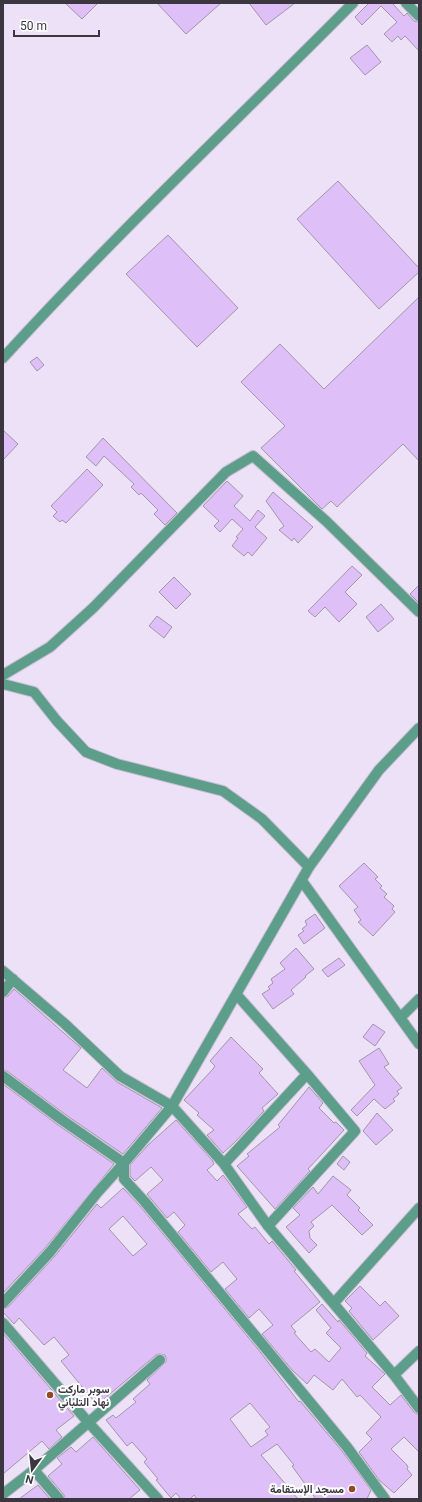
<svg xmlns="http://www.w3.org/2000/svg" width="422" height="1502" viewBox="0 0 422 1502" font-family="Roboto,Vazirmatn,sans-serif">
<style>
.building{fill:#dfbff8;stroke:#a196aa;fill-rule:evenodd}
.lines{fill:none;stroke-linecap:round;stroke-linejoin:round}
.minor-casing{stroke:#c9bfd2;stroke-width:12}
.minor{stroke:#5c9e8a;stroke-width:10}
.poi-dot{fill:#914a24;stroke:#fff;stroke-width:1.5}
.labels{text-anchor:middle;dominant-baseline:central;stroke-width:4;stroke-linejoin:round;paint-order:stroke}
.poi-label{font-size:11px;font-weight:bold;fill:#3b363f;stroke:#fff;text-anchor:start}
</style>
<rect width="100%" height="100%" fill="#ede1f7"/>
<path class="building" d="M65 3H98L82 19Z
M157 3H221L186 34Z
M249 3H295L266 25Z
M369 3H392L404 16 407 13 414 21 419 22V51L405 36 401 40 398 36 392 42 384 34 397 22 381 6 362 25 355 17Z
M367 45 381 62 365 75 350 58Z
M338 181 419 268V272L379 309 297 219Z
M168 235 238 308 197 347 126 274Z
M419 297V461L403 444 337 507 331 501 322 509 261 448 285 426 241 382 280 344 324 389Z
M37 357 44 365 37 371 30 362Z
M3 430 18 444 3 460Z
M103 438 177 513 165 525 154 514 158 510 141 493 139 495 131 487 134 484 104 456 96 466 86 457Z
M87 469 103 485 66 523 62 520 60 522 53 516 57 512 51 506Z
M227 481 243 496 234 506 250 521 258 510 265 516 255 527 267 538 252 556 248 552 244 556 232 546 238 538 236 537 243 529 232 519 220 532 214 526 219 521 203 506Z
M273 492 313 527 298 543 294 538 292 541 279 530 284 526 266 501Z
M352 566 362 575 345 592 357 604 339 622 325 607 315 617 308 611Z
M174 577 191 594 176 609 159 592Z
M419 585V603L410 594Z
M381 604 394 619 378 632 366 617Z
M157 616 172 627 164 638 149 626Z
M364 863 378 877 375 879 382 886 380 888 387 894 384 897 394 906 392 909 395 912 373 936 358 922 361 920 354 910 358 907 339 886Z
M315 914 325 928 304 944 298 935 304 931 302 929 307 925 305 921Z
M296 948 314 969 305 976 306 977 291 990 294 994 273 1009 262 994 270 989 268 987 273 983 271 979 285 969 280 963Z
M339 958 345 965 328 977 322 970Z
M14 989 81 1048 63 1070 87 1088 102 1068 117 1082 162 1108 123 1154 66 1115 7 1071 3 1070V998L8 996Z
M373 1024 385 1032 375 1046 363 1037Z
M231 1037 263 1069 259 1073 278 1094 262 1108 264 1111 234 1143 223 1153 207 1135 214 1130 197 1115 199 1113 184 1100 213 1069 215 1066 210 1061Z
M379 1048 389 1064 384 1067 402 1088 397 1091 399 1094 393 1099 395 1101 385 1109 374 1099 357 1116 351 1110 375 1085 359 1061Z
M3 1084 58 1125 114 1164 45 1248 3 1293Z
M309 1087 323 1103 319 1108 334 1123 336 1122 344 1130 322 1154 308 1169 310 1171 275 1209 237 1166 249 1156 247 1154 280 1127 278 1125Z
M377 1113 393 1130 376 1145 363 1131Z
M176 1120 212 1160 214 1164 207 1170 217 1181 223 1175 247 1207 238 1214 252 1229 255 1227 269 1244 272 1241 296 1270 294 1271 320 1302 291 1326 296 1332 294 1333 311 1352 315 1349 329 1362 341 1348 326 1333 331 1328 316 1310 322 1304 338 1322 339 1320 367 1353 365 1356 385 1374 372 1387 390 1405 401 1395 414 1412 419 1415V1452L404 1437 391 1449 407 1465 408 1467 407 1469 412 1475 394 1493 379 1480 359 1452 372 1439 366 1433 381 1417 360 1395 357 1397 342 1379 333 1390 314 1375 307 1384 292 1370 262 1334 273 1325 259 1309 249 1318 225 1289 237 1279 223 1262 211 1272 178 1232 185 1225 174 1212 167 1218 147 1194 163 1180 151 1167 135 1181 130 1176V1165L148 1145Z
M343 1156 350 1162 344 1170 337 1164Z
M333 1176 351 1190 347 1195 360 1208 358 1210 373 1225 362 1235 332 1205 311 1222 314 1226 309 1231 310 1238 317 1245 309 1253 286 1227 300 1215 293 1208 313 1187 318 1194Z
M123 1188 140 1206 257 1348 299 1402 300 1401 342 1451 371 1490 367 1499H316L292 1466 294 1465 277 1444 261 1455 298 1499H197L194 1495 190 1499H181L176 1493 171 1498 156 1480 158 1479 144 1462 147 1459 132 1442 127 1446 106 1420 113 1415 116 1418 136 1402 133 1399 150 1384 147 1380 166 1362V1358L165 1355 159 1354 156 1355 97 1405 61 1361 69 1355 54 1337 44 1345 19 1318 14 1324 3 1312V1309L8 1307 55 1256 97 1204 101 1208ZM123 1216 147 1244 133 1256 109 1229ZM250 1403 270 1427 265 1431 268 1435 251 1447 230 1419Z
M360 1286 380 1306 385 1301 399 1316 373 1340 349 1311 352 1308 345 1301Z
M3 1333 74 1416 56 1430 62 1437 49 1449 42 1441 3 1474Z
M93 1437 140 1490 129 1499H65L64 1495 48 1476 62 1464 57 1458 71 1447 76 1452Z
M38 1485 50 1499H19Z"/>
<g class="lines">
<g class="minor-casing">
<path id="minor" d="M406 3 419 16
M3 358C115 235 236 121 353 3
M3 675 50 647 93 608 226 472 253 456 326 521 419 612
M3 684 34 692 57 721 86 752 117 764 223 791 262 819 309 867
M302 881 419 1044
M3 971 65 1024 120 1076 172 1106 224 1164 268 1226 394 1375 419 1408
M3 992 13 979
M237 995 307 1074 355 1131 268 1226
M400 1018 419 999
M3 1076 62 1120 124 1163V1179L145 1202 347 1447 385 1499
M224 1164 307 1074
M3 1303 50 1252 97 1193 124 1163 172 1106 309 867 379 770 419 728
M334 1303 419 1208
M3 1323 88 1422 158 1499
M394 1375 419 1351
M34 1470 59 1499
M3 1494 34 1470 160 1360"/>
</g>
<use href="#minor" class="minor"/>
</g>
<g class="poi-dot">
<circle cx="50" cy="1395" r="4"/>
<circle cx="352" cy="1489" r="4"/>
</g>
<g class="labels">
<g class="poi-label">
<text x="58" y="1389">سوبر ماركت<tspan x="58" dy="13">نهاد التلباني</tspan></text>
<text x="344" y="1489" text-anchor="end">مسجد الإستقامة</text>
</g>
</g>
<rect width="422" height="1502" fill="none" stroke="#3b363f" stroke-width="8"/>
<g transform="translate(32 1470) rotate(195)" stroke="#ffffff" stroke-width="3" paint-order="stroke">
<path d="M0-3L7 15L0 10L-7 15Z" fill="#3b363f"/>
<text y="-6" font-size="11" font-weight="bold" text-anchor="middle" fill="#3b363f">N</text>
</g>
<path d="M14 30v6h85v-6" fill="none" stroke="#3b363f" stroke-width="2"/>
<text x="20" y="30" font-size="12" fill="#3b363f" stroke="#ffffff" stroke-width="3" paint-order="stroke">50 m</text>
</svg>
